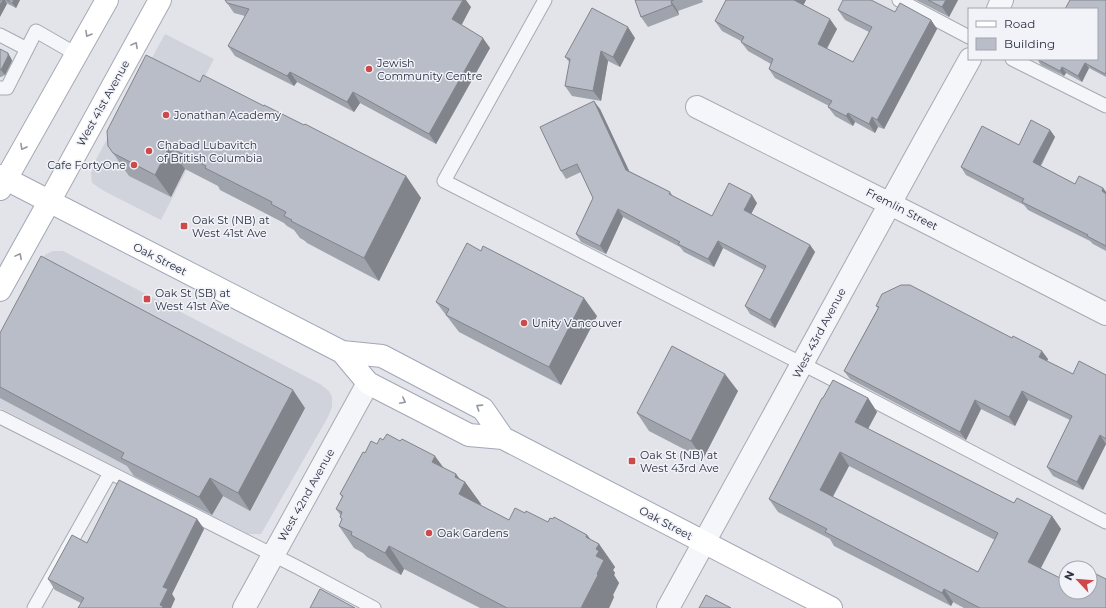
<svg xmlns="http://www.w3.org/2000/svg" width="1106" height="608" viewBox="0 0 1106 608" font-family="Montserrat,sans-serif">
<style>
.built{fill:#d0d3dc}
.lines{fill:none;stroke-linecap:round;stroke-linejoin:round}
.lane-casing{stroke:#a7aab4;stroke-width:15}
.street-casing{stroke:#a7aab4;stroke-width:24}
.secondary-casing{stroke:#a7aab4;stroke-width:24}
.primary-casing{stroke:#a1a7b6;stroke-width:24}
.lane{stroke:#f5f6f9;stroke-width:13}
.street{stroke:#f5f6f9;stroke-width:22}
.secondary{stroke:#fff;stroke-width:22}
.primary{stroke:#fff;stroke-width:22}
.wall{fill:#9fa3ab;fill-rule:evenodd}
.shaded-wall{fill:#82848b}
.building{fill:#b9bdc7;stroke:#82848b;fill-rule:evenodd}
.oneway{stroke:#9498a0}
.poi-dot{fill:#cd494b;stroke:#f2f3f8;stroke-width:1.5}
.labels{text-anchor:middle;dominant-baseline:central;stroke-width:3;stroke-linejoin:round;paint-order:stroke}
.poi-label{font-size:11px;fill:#2a3042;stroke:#f2f3f8;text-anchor:start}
.street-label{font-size:11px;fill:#2a3042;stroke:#f2f3f8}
</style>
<rect width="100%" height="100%" fill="#e2e4ea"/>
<path class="built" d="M165 34 214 59 180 124 204 136 161 220 104 191 92 183 91 174 94 163Z
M53 251H63L320 384 329 391 332 397V407L328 417 261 534H248L0 408V333L42 258 46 254Z"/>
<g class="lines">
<g class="lane-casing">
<path id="lane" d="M545 0 444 181 826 376 1106 522
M899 0 969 37
M0 35 27 49
M1012 59 1106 106
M0 88H7L36 31 76 54
M0 417 297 567 374 608
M34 608 110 473"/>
</g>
<g class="street-casing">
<path id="street" d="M998 9 1002 0
M697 107 922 220 1106 314
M244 608 368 383
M668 608C770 425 868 241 970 59"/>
</g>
<g class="secondary-casing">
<path id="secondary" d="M0 176 6 179 107 0
M49 202 160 0"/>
</g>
<g class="primary-casing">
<path id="primary" d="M0 189 6 179 342 352 368 383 469 435 503 438 831 608
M0 290 49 202
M342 352 382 356 483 409 503 438"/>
</g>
<use href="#lane" class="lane"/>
<use href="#street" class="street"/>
<use href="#secondary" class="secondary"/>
<use href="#primary" class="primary"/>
</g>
<path class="wall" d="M0 0H20L16 8Z
M225 0 471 7 461 25 490 48 436 144 360 103 354 112 297 82 294 86 235 56 228 46 245 16 234 13Z
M635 0H702L703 2 678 11 679 15 648 27 641 17Z
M726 0H806L803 5 837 29 827 49 853 62 869 32 845 20 838 10 895 12 931 20 937 29 884 129 878 127 875 133 855 122 853 126 835 116 828 107 829 106 775 78 769 69 771 64 748 51 741 42V41L722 31 715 21Z
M916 0H958L949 17Z
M1106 0V77L1089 68 1082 82 1066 73 1064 76 1041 65 1037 59Z
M635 38 620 67 608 61 601 101 572 96 565 86 570 63 565 57Z
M0 49 11 58 12 61 5 75 1 77H0Z
M200 82 264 106 406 176 421 198 379 281 307 243 305 241 300 238 294 230 287 226 284 223 220 190 218 186 185 169 171 197 129 176 113 153Z
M600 109 629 171 670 192 673 196 712 216 757 203 751 214 810 245 815 252 775 328 750 314 745 306 764 270 723 248 714 267 684 252 680 247 623 217 606 254 581 242 576 234 593 198 581 172 566 179 561 171Z
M1050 130 1055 137 1041 166 1075 184 1103 188 1106 192V251L1093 244 1090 241 1028 210 1024 205 966 175 961 167 1019 145Z
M436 302 597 316 561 385 459 332Z
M876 306 1048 359 1047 361 1073 374 1106 375V444L1083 490 1053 476 1047 467 1070 420 1028 400 1015 426 981 409 966 440 850 379 844 371 878 308Z
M0 333 305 408 250 511 223 496 212 515 134 476 127 466 0 398Z
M738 391 703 459 649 431 637 413Z
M823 398H868L877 412 868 429 1014 503 1052 516 1061 529 1041 568 1106 608H964L953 602 951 606 834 546 830 539 778 512 769 499ZM849 466 995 540 978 572 833 497Z
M377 444 443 468 456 474 460 479 465 482 481 504 480 505 509 520 525 513 548 522 553 519 587 535 591 540 599 544 615 567 613 570 615 573 614 575 619 583 613 595 614 597 609 608H480L404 569 401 575 367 557 363 553 354 548 339 526 342 520 340 517 341 516 336 509 342 497 340 494 365 453Z
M197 519 204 529 172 594 175 599 171 608H78L81 603 55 590 48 579 87 543Z"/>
<path class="shaded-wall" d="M3 0H5L7 4 0 17V5Z
M14 0H20L16 8 12 3Z
M463 0H466L471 7 459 30 452 19Z
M795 0H806L801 10 794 0Z
M946 0H958L949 17 942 7Z
M671 1 678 11 679 15 672 5Z
M830 19 837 29 824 53 818 44Z
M931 20 937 29 884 129 877 120Z
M628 27 635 38 620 67 613 57Z
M483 38 490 48 436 144 429 134Z
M601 51 608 61 601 101 593 91Z
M8 53 11 58 12 61 5 75 1 70Z
M1085 63 1089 68 1082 82 1078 76Z
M1062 67 1066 73 1064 76 1060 71Z
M290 72 297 82 294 86 287 76Z
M353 92 360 103 354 112 347 102Z
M594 101 600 109 632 177 626 170Z
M848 113 855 122 853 126 846 116Z
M872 117 878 127 875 133 869 124Z
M1050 130 1055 137 1038 170 1033 162Z
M169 147 185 169 171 197 155 175Z
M406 176 421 198 379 281 364 258Z
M1103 188 1106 192V197L1102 191Z
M752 195 757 203 749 218 744 210Z
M618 209 623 217 606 254 600 246Z
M718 241 723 248 714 267 708 259Z
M810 245 815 252 775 328 770 320Z
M584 298 597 316 561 385 549 367Z
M1042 351 1048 359 1045 365 1039 357Z
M725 374 738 391 703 459 691 441Z
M293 390 305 408 250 511 238 493Z
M1022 391 1028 400 1015 426 1009 417Z
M868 398 877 412 864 436 855 422Z
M975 400 981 409 966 440 960 432Z
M1100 435 1106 444 1083 490 1077 482Z
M840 452 849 466 829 503 820 490Z
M435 456 451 478 432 462Z
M456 474 463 485 465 482 481 504 474 517 459 494 455 477Z
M210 478 223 496 212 515 199 497Z
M1052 516 1061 529 1037 575 1028 562Z
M197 519 204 529 172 594 175 599 171 608H162L160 605 163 587Z
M587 535 597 548 599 544 615 567 613 570 615 573 614 575 619 583 613 595 614 597 609 608H581L597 574 596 556 586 537Z
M389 546 404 569 401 575 385 553Z
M944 589 953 602 951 606 942 593Z"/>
<path class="building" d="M0 0H3L0 5Z
M7 0H14L12 3Z
M225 0H463L452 19 483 38 429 134 353 92 347 102 290 72 287 76 228 46 249 9 227 3Z
M635 0H674L671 1 672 5 641 17Z
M726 0H795H794L830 19 818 44 853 62 872 27 838 10 843 0H871L895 12 900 3 931 20 877 120 872 117 869 124 848 113 846 116 828 107 832 101 769 69 773 59 741 42 744 37 715 21Z
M928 0H946L942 7Z
M1070 0H1106V72L1105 74 1085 63 1078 76 1062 67 1060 71 1037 59H1097V9H1065Z
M592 8 628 27 613 57 601 51 593 91 565 86 570 59 565 57Z
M0 49 8 53V56L1 70H0Z
M146 55 200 82 203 75 264 106V105L304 125 305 124 406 176 364 258 291 221 292 220 284 216 286 212 271 204 272 202 205 168 206 166 169 147 155 175 113 153 108 146 107 131Z
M594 101 626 170 670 192 669 194 712 216 729 183 752 195 744 210 810 245 770 320 745 306 766 266 718 241 708 259 678 244 680 242 618 209 600 246 576 234 593 198 577 164 561 171 540 127Z
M1031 120 1050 130 1033 162 1075 184 1079 176 1103 188 1102 191 1106 194V246L1087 236 1088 235 1022 202 1024 199 961 167 982 126 1019 145Z
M467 243 481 251 483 246 584 298 549 367 446 315 449 309 436 302Z
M41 256 293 390 238 493 210 478 199 497 121 458 124 453 0 387V333Z
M901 285H910L1012 338 1013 336 1042 351 1039 357 1073 374 1079 361 1106 375V439L1100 435 1077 482 1047 467 1072 416 1022 391 1009 417 975 400 960 432 844 371 879 307 876 306 882 294Z
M672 346 725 374 691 441 637 413Z
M833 380 868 398 855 422 1014 503 1017 498 1052 516 1028 562 1066 581V592H1090V571L1106 579V608H980L944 589 942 593 825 532 827 529 769 499 822 398H823ZM840 452 998 533 978 572 820 490Z
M387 434 400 441 402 439 435 456 432 462 456 474 455 477 465 482 459 494 509 520 515 508 525 513 526 511 548 522 550 518 553 519 554 517 587 535 586 537 599 544 596 549 599 551 596 556 604 560 597 574 598 575 581 608H507L389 546 385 553 351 535 352 532 339 526 342 519 340 517 342 512 336 509 343 496 340 494 363 452 365 453 371 441 377 444 380 438 383 440Z
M119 480 197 519 163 587 168 589 160 605 163 606 162 608H78L84 598 48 579 72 535 87 543Z
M320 589 355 608H310Z
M706 595 731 608H699Z"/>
<defs><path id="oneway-chevron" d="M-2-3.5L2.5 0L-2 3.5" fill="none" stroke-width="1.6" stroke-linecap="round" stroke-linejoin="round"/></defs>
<g class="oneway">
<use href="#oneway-chevron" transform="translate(88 34) rotate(120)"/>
<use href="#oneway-chevron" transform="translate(135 45) rotate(-61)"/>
<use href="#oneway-chevron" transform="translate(23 147) rotate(119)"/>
<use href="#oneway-chevron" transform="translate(19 256) rotate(-62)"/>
<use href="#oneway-chevron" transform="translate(403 401) rotate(27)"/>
<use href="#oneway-chevron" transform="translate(479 407) rotate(-147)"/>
</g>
<g class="poi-dot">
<circle cx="369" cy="69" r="4"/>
<circle cx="166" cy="115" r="4"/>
<circle cx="149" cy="151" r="4"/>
<circle cx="134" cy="165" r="4"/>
<rect x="180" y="222" width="8" height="8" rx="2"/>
<rect x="143" y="295" width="8" height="8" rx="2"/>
<circle cx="524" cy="323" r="4"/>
<rect x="628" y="457" width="8" height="8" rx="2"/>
<circle cx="429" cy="533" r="4"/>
</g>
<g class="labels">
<g class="poi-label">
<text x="377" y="63">Jewish<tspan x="377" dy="13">Community Centre</tspan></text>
<text x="174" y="115">Jonathan Academy</text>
<text x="157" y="145">Chabad Lubavitch<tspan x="157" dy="13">of British Columbia</tspan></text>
<text x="126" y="165" text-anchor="end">Cafe FortyOne</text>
<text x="192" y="220">Oak St (NB) at<tspan x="192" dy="13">West 41st Ave</tspan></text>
<text x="155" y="293">Oak St (SB) at<tspan x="155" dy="13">West 41st Ave</tspan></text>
<text x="532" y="323">Unity Vancouver</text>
<text x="640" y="455">Oak St (NB) at<tspan x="640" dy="13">West 43rd Ave</tspan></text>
<text x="437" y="533">Oak Gardens</text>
</g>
<g class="street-label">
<text transform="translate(103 103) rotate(-61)">West 41st Avenue</text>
<text transform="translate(902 209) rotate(27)">Fremlin Street</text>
<text transform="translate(160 259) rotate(27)">Oak Street</text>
<text transform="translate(819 333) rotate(-62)">West 43rd Avenue</text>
<text transform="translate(306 495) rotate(-61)">West 42nd Avenue</text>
<text transform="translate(666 523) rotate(28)">Oak Street</text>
</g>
</g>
<rect x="968" y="8" width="130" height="52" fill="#f2f3f8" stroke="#a2a5af"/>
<rect x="976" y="21" width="20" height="6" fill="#ffffff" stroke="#a2a5af"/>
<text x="1004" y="28" font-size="12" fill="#2a3042">Road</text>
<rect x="976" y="38" width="20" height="12" fill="#b9bdc7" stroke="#a2a5af"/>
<text x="1004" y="48" font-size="12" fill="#2a3042">Building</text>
<g transform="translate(1078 580) rotate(296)"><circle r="19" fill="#f2f3f8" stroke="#a2a5af"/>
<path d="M0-3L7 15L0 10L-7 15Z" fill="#cd494b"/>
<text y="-6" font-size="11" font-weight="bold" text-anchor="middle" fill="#2a3042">N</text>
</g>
</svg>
